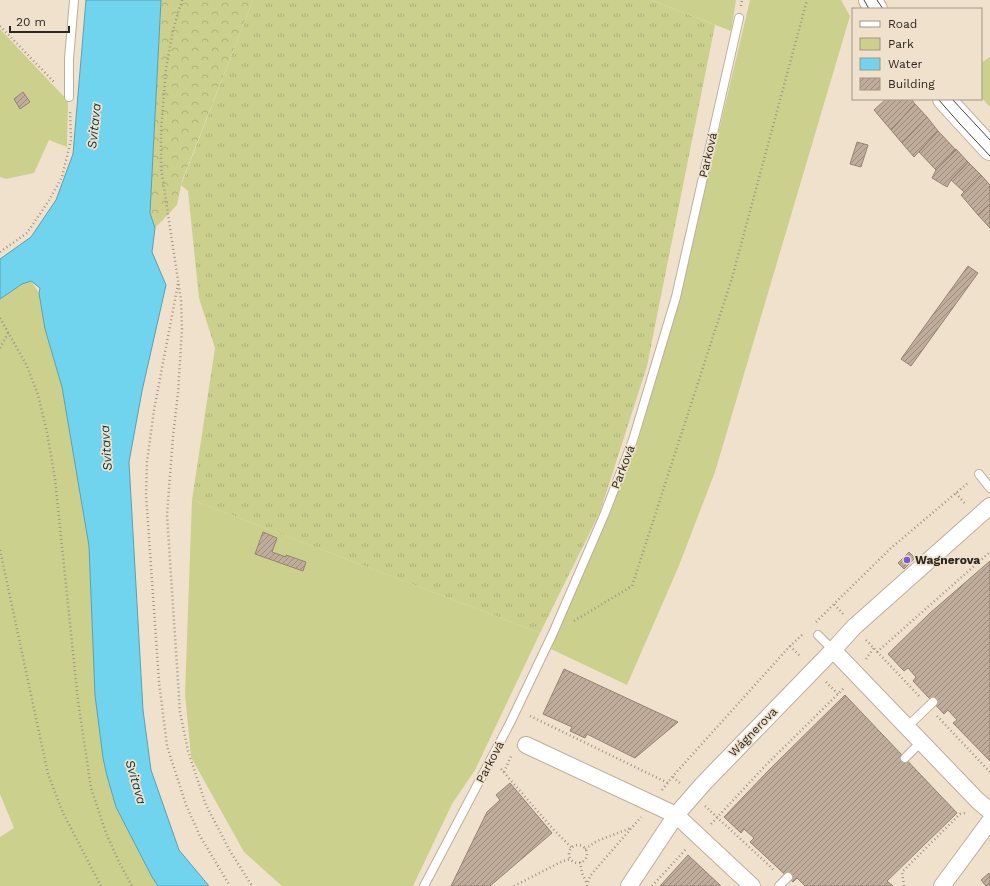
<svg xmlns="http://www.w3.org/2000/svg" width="990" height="886" viewBox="0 0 990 886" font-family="'Work Sans',sans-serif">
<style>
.grass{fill:url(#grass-tufts)}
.forest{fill:url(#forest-crowns)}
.green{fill:#cbd08d}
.water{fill:#70d4ee;stroke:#5ba0b0}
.building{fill:url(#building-hatch);stroke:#968373}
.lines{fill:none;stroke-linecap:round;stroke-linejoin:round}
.lane-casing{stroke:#bcaf9a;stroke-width:10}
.street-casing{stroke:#bcaf9a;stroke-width:18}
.secondary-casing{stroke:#bcaf9a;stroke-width:24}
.path{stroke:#9f9484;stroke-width:2.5;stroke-dasharray:1 3;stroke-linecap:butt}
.lane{stroke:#fff;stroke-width:8}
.street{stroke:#fff;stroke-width:16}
.secondary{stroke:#fff;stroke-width:22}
.tram{stroke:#4a4339;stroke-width:1}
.poi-dot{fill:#775ad4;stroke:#f0e1cc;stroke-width:1.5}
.labels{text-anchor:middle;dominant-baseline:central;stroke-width:3.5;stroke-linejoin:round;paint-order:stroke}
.street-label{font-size:12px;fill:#2b261e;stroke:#f0e1cc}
.poi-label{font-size:12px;font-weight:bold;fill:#2b261e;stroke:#f0e1cc;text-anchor:start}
.water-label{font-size:13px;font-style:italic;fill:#093944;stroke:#f0e1cc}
</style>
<defs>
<pattern id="grass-tufts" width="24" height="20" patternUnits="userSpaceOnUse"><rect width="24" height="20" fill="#cbd08d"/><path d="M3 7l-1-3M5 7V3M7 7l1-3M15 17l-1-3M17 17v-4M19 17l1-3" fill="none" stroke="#aeb279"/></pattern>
<pattern id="forest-crowns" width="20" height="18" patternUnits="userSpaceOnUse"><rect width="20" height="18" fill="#cbd08d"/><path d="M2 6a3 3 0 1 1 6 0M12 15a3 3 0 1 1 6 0" fill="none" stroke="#aeb279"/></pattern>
<pattern id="building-hatch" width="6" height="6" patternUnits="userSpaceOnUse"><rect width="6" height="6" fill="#bfac9b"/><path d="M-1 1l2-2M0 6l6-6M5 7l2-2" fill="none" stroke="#9b8c7e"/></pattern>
</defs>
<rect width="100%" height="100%" fill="#f0e1cc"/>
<path class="grass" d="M253 0H651L715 25 647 366 600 512 540 633 192 500 215 348 199 298 188 191 181 185Z"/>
<path class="forest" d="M161 0H253L182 181 177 205 155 228 150 213Z"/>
<path class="green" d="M651 0H736L731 31Z
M750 0H841L850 16 715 472 678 568 627 685 551 649 638 441 680 295Z
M0 29 68 101 67 147 49 140 34 173 6 179 0 177Z
M990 57V107L981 97V63Z
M31 281 39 293 45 329 62 387 89 546 95 695 103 758 107 776 116 807 152 877 158 886H0V837L14 828 0 794V299L22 284Z
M192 500 540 633 475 770 452 804 413 886H282L244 852 191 757 185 694Z"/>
<path class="water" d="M86 0H161L150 213 155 228 152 252 166 285 142 391 129 462 143 710 151 770 179 850 209 886H158L152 877 116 807 107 776 103 758 95 695 89 546 62 387 45 329 39 293 40 288 31 281 22 284 0 299V259L31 237 56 200 73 154Z"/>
<path class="building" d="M23 92 30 102 20 109 14 99Z
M886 99H911L915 104 891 130 874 110Z
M915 104 927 117 902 143 891 130Z
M927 117 938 131 914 157 902 143Z
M938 131 956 150 936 170 919 152Z
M857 142 868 145 861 167 850 164Z
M956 149 968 162 951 180 947 187 932 178 936 170Z
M968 162 981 175 964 192 951 180Z
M981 175 990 185V204L978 215 961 195Z
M990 204V228L978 215Z
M968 266 978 273 911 366 901 359Z
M263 532 277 538 272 552 286 557V555L306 562 303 571 255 554Z
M909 552 915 558 904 569 898 563Z
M990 561V761L953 723 957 720 948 710 944 714 913 681 916 677 908 668 904 671 888 654 930 613Z
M564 669 678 722 635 758 587 734 585 738 570 731 572 727 543 714Z
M845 695 957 813 887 881 893 886H805L797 878 793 882 750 842 754 838 744 829 741 833 724 817 769 770Z
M510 783 552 833 490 886H451L487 812 500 800 496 795Z
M688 855 721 886H660Z
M989 873 990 875V886H986L981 880Z"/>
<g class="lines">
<g class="lane-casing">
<path id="lane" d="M69 97V59L74 0
M979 474 990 488
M818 635 833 650
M907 727 933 702
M905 758 921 742
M424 886 510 723 553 633 605 513 633 440 676 297 739 18
M779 886 788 877"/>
</g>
<g class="street-casing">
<path id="street" d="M833 650 978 801 990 811
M526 745 676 815 752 886
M629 886 676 815 703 784 833 650 854 627 990 506
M942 886 990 821"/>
</g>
<g class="secondary-casing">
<path id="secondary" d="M870 0 876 9
M944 99 990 149"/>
</g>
<path class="path" d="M182 0 173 30 166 69 161 131V168L181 300 182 329 178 393 173 436 167 515 180 712 188 751 206 805 230 851 252 886
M741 6 742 0
M0 26 55 83
M0 252 27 233 48 202 62 177 71 140 70 110
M178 284 154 410 147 462 146 494 159 682 167 746 186 805 200 836 230 886
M0 318 27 366 38 395 47 432 55 479 78 701 91 788 106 833 119 862 132 886
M0 348 8 333
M956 493 966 505
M0 550 48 774 63 813 101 886
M843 614 834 604 891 548 969 482
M574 621 632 586 732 278 807 0
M816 622 834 604
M866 640 920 697
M790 646 801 657
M877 652 990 552
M866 659 874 648
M826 682 838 694
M530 716 668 783
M937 716 990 772
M501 769 553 829 572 848
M504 772 512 754
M673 777 681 784
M662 790 673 776 790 646 804 633
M705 806 775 871
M711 824 764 767 845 687
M569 854a9 9 0 1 1 18 0a9 9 0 1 1-18 0Z
M585 849 597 841 631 828
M580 862 582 873 587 884
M514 886 563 861 571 859
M587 886 590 876 641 817
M652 886 687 848
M904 886 902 872 960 814 965 813"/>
<use href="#lane" class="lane"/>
<use href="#street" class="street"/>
<use href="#secondary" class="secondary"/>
<path class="tram" d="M864 0 869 9
M877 0 883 9
M938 99 960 124 990 156
M952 99 990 140"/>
</g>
<circle class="poi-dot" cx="907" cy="560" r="4"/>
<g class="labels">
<g class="street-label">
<text transform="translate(708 155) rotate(-77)">Parková</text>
<text transform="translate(623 467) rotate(-69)">Parková</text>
<text transform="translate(753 732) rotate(-46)">Wágnerova</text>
<text transform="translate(490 762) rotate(-62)">Parková</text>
</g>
<g class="poi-label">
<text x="915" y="560">Wagnerova</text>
</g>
<g class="water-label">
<text transform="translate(94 126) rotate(-84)">Svitava</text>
<text transform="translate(106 448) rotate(-94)">Svitava</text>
<text transform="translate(136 782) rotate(74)">Svitava</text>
</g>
</g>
<rect x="852" y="8" width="130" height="92" fill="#f0e1cc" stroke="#a19686"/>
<rect x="860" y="21" width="20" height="6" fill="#ffffff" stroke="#a19686"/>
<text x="888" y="28" font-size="12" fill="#2b261e">Road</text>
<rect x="860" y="38" width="20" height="12" fill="#cbd08d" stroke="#a19686"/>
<text x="888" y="48" font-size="12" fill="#2b261e">Park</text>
<rect x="860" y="58" width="20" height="12" fill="#70d4ee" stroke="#a19686"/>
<text x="888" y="68" font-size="12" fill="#2b261e">Water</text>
<rect x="860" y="78" width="20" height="12" fill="url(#building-hatch)" stroke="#a19686"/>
<text x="888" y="88" font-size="12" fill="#2b261e">Building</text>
<path d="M10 26v6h59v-6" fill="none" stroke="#2b261e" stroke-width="2"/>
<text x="16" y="26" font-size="12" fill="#2b261e" stroke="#f0e1cc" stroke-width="3" paint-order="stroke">20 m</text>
</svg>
